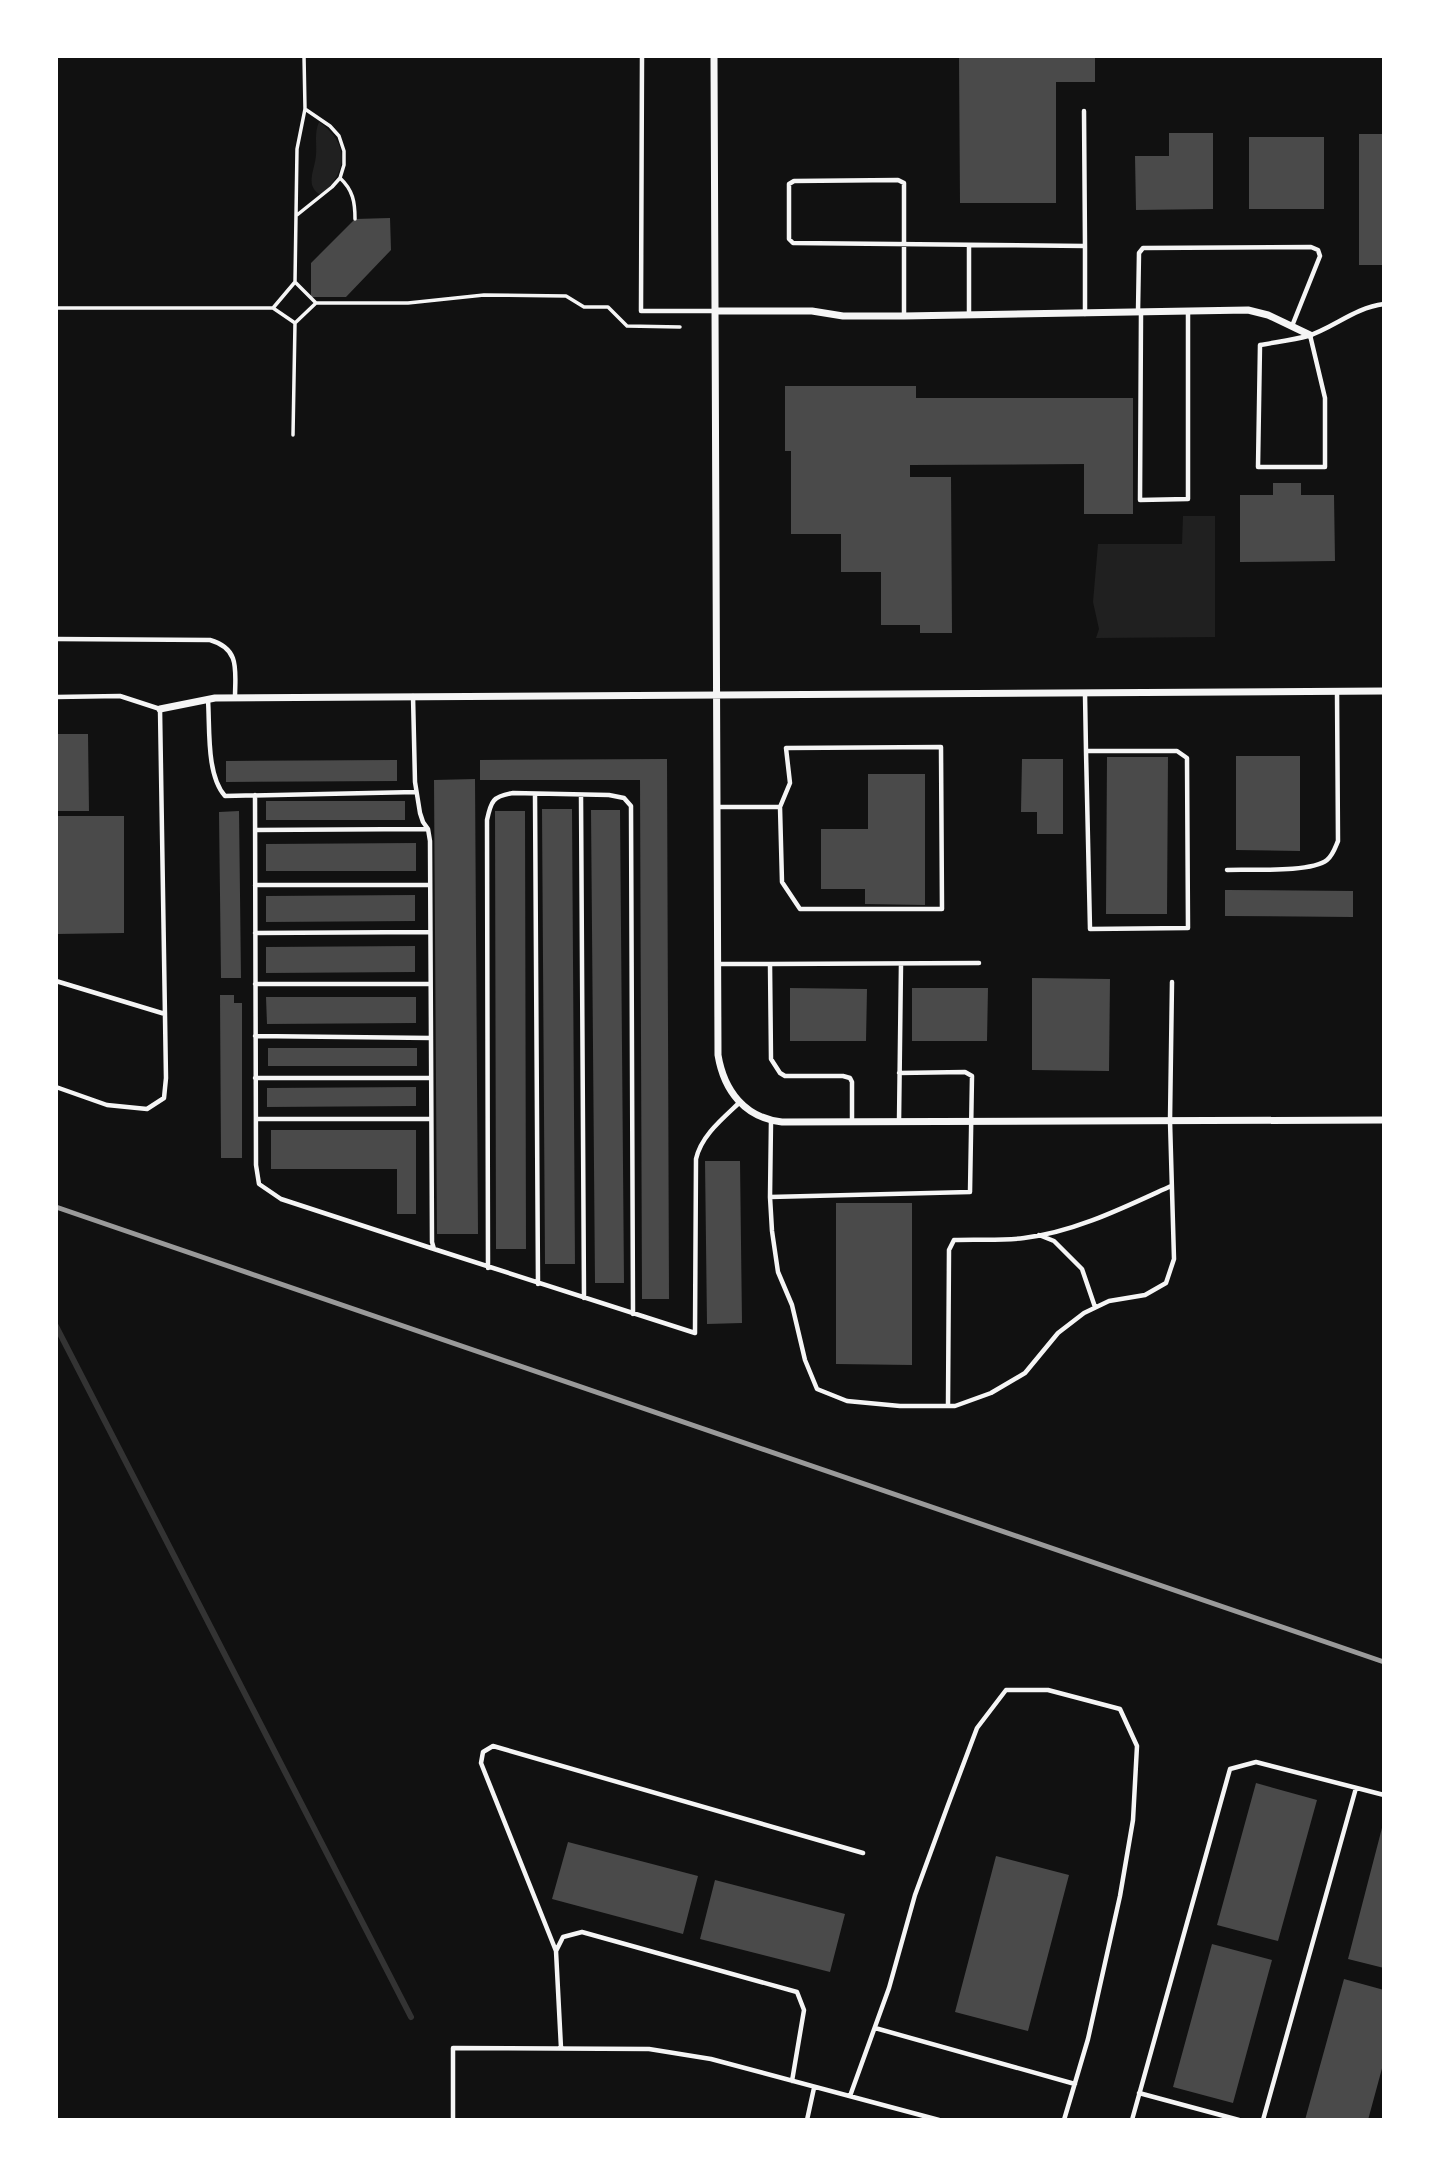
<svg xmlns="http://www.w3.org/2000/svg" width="1440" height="2176" viewBox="0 0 1440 2176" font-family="'PT Sans',sans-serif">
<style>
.green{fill:#202020}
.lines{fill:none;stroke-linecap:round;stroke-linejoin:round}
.stream{stroke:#333;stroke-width:6}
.building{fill:#4a4a4a}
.path{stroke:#f5f5f5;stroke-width:3.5}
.service{stroke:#f5f5f5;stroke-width:4.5}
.minor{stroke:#f5f5f5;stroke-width:7}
.rail{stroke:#9a9a9a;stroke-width:5}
</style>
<rect width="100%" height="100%" fill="#111"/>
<path class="green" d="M319 122C349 143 349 171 321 195 304 186 315 170 316 155 317 143 314 134 319 122Z
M1183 516H1215V637L1096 638 1099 629 1093 602 1098 544H1182Z"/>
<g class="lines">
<path class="stream" d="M56 1326 411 2017"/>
</g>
<path class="building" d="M959 56H1095V82H1056V203H960Z
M1169 133H1213V209L1136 210 1135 156H1169Z
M1359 134H1384V265H1359Z
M1249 137H1324V209H1249Z
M390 218 391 250 346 297H311V263L355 219Z
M785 386H916V398H1133V514H1084V464L910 465V477H951L952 633H920V625H881V572H841V534H791V451H785Z
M1273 483H1301V495H1334L1335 561 1240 562V495H1273Z
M56 734H88L89 811H56Z
M1236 756H1300V851L1236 850Z
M1107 757H1168L1167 914H1106Z
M667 759 669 1299H642L640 780H480V760Z
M1022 759H1063V834H1037V812H1021Z
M397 760V781L226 782V761Z
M868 774H925V905L865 904V889H821V829H868Z
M475 779 478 1234H437L434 780Z
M266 801H405V820H266Z
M542 809H572L575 1264H545Z
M591 810H620L624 1283H595Z
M239 811 241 978H221L219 812Z
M495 811H525L526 1249H496Z
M56 816H124V933L56 934Z
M416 843V871H266V844Z
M1225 890 1353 891V917L1225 916Z
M415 895V921L266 922V896Z
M415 946V972L266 973V947Z
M1032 978 1110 979 1109 1071 1032 1070Z
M790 988 867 989 866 1041H790Z
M912 988H988L987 1041H912Z
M220 995H234V1003H242V1158H221Z
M266 997H416V1023L267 1024Z
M268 1048H417V1066H268Z
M416 1087V1106L267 1107V1088Z
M271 1130H416V1214H397V1169H271Z
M705 1161H740L742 1323 707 1324Z
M836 1203H912V1365L836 1364Z
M1256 1783 1317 1800 1278 1941 1217 1925Z
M1383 1824H1384V1968L1348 1959Z
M568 1842 698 1876 683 1934 552 1899Z
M996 1856 1069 1875 1028 2031 955 2012Z
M715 1880 845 1914 830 1972 700 1939Z
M1212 1944 1272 1960 1233 2103 1173 2087Z
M1344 1979 1384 1990V2061L1368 2120H1305Z"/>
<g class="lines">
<path class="path" d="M340 178C353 190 355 202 355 219
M297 215 332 187 340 178 344 165V151L339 136 330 126 305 109
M295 282 297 149 305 109 304 56
M316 303 295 282 273 308 295 323 316 303H408L484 295 566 296 584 307H608L627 326 680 327
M56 308H273
M293 435 295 323"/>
<path class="service" d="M642 56 641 311H714
M1084 111 1085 246
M969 245V315
M1138 312 1139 253 1143 248 1311 247 1318 250 1320 256 1292 326
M1141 313 1140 500 1188 499V311
M904 315V183L898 180 794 181 789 184V239L793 243 1085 246V314
M1310 335 1325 398V467H1258L1260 345C1276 342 1293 340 1308 336 1335 327 1354 308 1384 304
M56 639 210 640C241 649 235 671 235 698
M1085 694 1086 751H1177L1187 758 1188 928 1090 929 1086 751
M413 696 415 782 420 813 423 822 428 829 430 841 432 1242 434 1249 695 1333 696 1159C701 1136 722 1119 739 1103
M56 697 120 696 160 709 166 1078 164 1098 147 1109 107 1105 56 1087
M208 700C210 727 206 775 225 796L416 792
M535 794 538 1284
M255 795 256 1165 259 1184 281 1199 434 1249
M581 795 584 1298
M718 807H780L790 783 786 748 941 747 942 909H800L782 882 780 807
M255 830 427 829
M1227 870C1249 869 1311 873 1327 860 1333 855 1335 848 1338 841L1337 691
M255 885H430
M255 933 430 932
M718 964H770L771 1059 780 1073 785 1076H843L850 1078 852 1082V1121
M770 964 979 963
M56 981 165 1014
M255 984H430
M255 1036 431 1038
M255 1078H431
M256 1119H431
M771 1121 770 1197 970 1192 972 1076 965 1072 899 1073
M899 1122 901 964
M770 1197 772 1231 778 1272 792 1305 805 1360 817 1389 847 1401 900 1406H955L991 1393 1025 1373 1058 1333 1084 1313 1109 1301 1145 1295 1166 1283 1174 1259 1170 1121 1172 982
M1039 1235 1054 1241 1082 1269 1095 1307
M488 1268 487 820C491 801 493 796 513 793L609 795 624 798 631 806 633 1314
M948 1406 949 1250 954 1240C977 1239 1001 1241 1024 1238 1075 1232 1125 1207 1171 1186
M556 1951 481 1763 483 1752 493 1746 863 1853
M875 2028 1075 2084
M561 2048 556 1951 563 1937 582 1932 797 1992 804 2010 792 2081
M1139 2093 1239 2120
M850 2096 889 1988 915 1895 948 1805 977 1728 1006 1690H1048L1120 1709 1137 1746 1133 1820 1120 1896 1088 2039 1064 2120
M453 2120V2048L649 2049 711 2059 939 2120
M807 2120 814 2088
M1132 2120 1230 1769 1256 1762 1384 1795
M1263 2120 1356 1788"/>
<path class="minor" d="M714 56 718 1055C724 1091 745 1118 782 1122L1384 1120
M715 311H812L843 316H904L1248 310 1268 315 1310 335
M160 709 215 698 1384 691"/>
<path class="rail" d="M56 1207 1384 1662"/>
</g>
<rect width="1440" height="2176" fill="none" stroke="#ffffff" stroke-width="116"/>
</svg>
